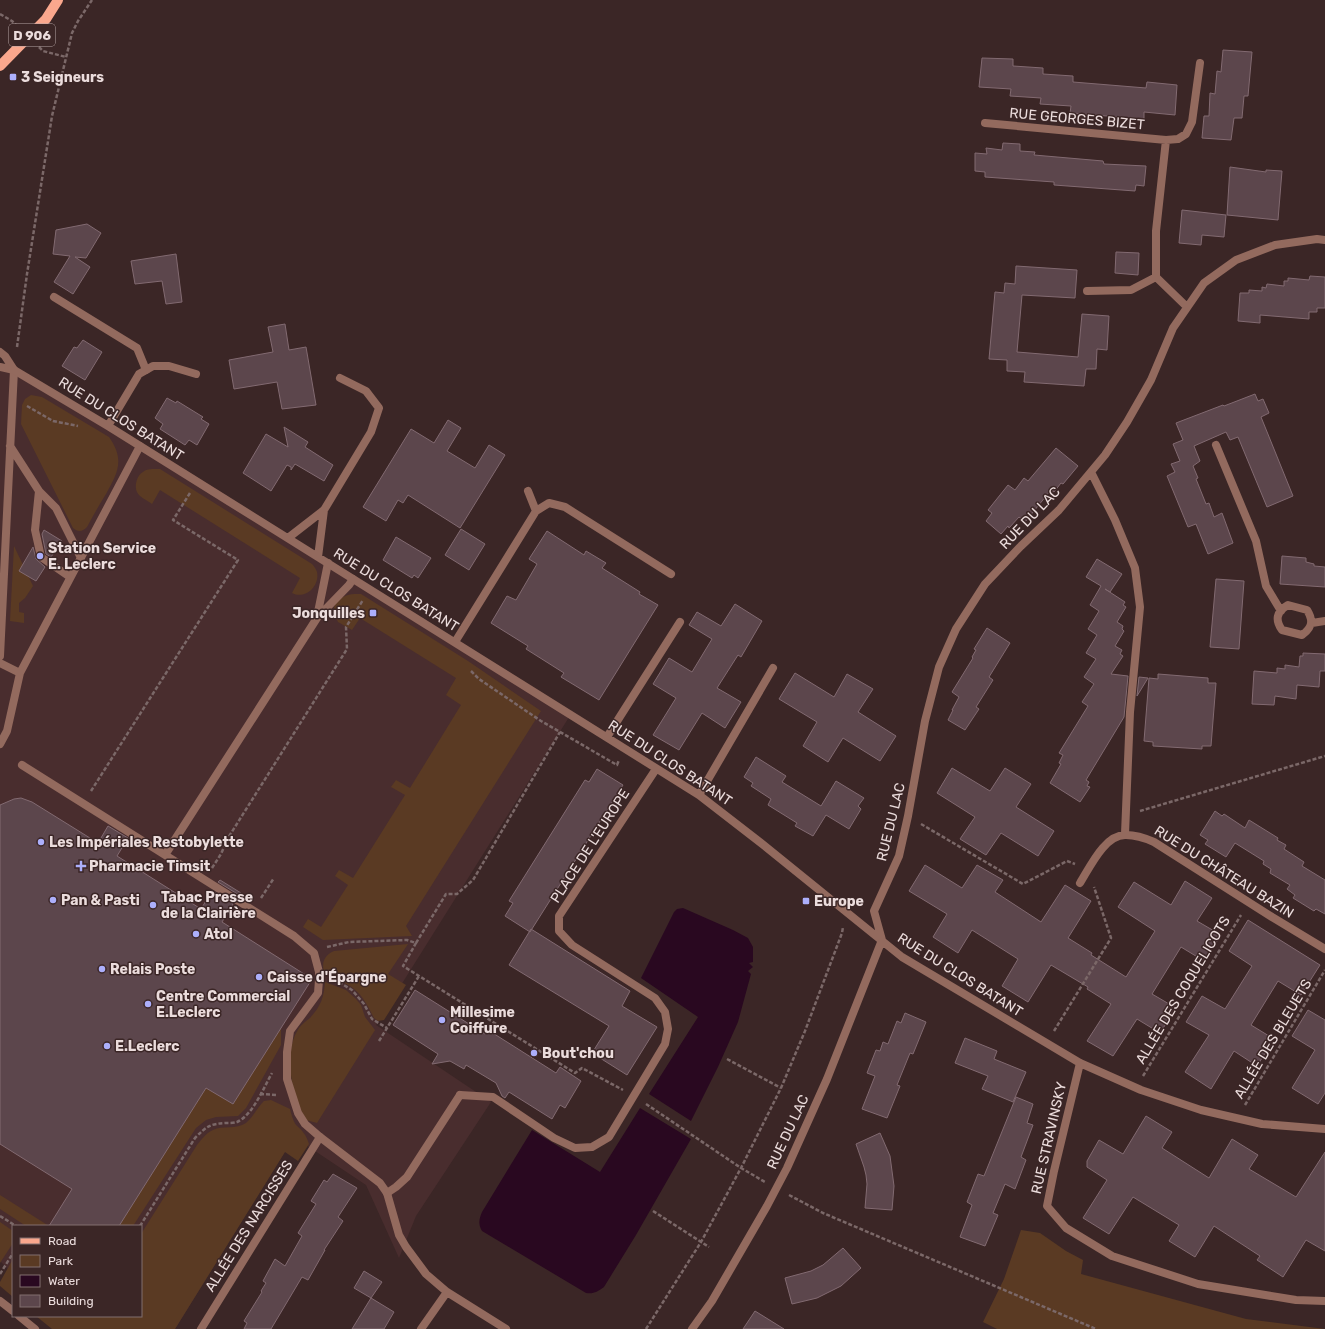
<svg xmlns="http://www.w3.org/2000/svg" width="1325" height="1329" viewBox="0 0 1325 1329" font-family="Rubik,sans-serif">
<style>
.built{fill:#492d2e}
.green{fill:#5a3a23}
.water{fill:#290820}
.building{fill:#5c464c;stroke:#826a71}
.lines{fill:none;stroke-linecap:round;stroke-linejoin:round}
.path{stroke:#7b6868;stroke-width:2.5;stroke-dasharray:4 2;stroke-linecap:butt}
.lane{stroke:#936a5e;stroke-width:8}
.street{stroke:#936a5e;stroke-width:8}
.primary{stroke:#faa78d;stroke-width:10}
.poi-dot{fill:#acaffb;stroke:#3b2626;stroke-width:1.5}
.labels{text-anchor:middle;dominant-baseline:central;stroke-width:3;stroke-linejoin:round;paint-order:stroke}
.shield{fill:#3b2626;stroke:#b6a5a5;stroke-width:1}
.shield-label{font-size:13px;font-weight:bold;fill:#ebdcdc}
.poi-label{font-size:14px;font-weight:bold;fill:#ebdcdc;stroke:#3b2626;text-anchor:start}
.street-label{font-size:14px;fill:#ebdcdc;stroke:#3b2626}
</style>
<rect width="100%" height="100%" fill="#3b2626"/>
<path class="built" d="M14 370 571 714 376 1025 491 1102 416 1216 399 1258 366 1185 294 1137 175 1329 141 1316V1226H13V1274L0 1261V371Z"/>
<path class="green" d="M31 395 42 397 109 437C125 460 118 472 106 494 99 505 93 516 87 527 82 532 78 532 73 528L21 424 22 405 25 399Z
M155 469H160L312 564C314 566 316 569 317 572 320 586 305 600 292 593L300 578 160 490 152 504C147 500 139 497 137 492 134 486 137 475 143 472 146 469 151 469 155 469Z
M14 546 33 586 25 598 19 603V612L24 613V623L10 621Z
M354 594H361L468 661 541 711 406 926 412 936 323 940 303 927 308 919 321 927 348 885 335 876 339 870 353 878 405 795 391 787 396 780 410 788 461 705 446 695 456 678 360 618 352 630 338 622 333 611C335 600 343 595 354 594Z
M408 944 388 974 406 985 384 1020 378 1021 374 1018C360 990 355 986 325 975 321 964 323 956 334 951Z
M325 982 346 990 356 999 361 1005 365 1017 375 1030 317 1123 306 1120C292 1096 282 1053 299 1028 302 1024 306 1021 310 1018 321 1006 324 997 325 982Z
M281 1028V1045L246 1108 238 1116 216 1117 206 1120 196 1128 133 1226H119L206 1088 233 1104Z
M271 1100 290 1109C291 1113 293 1121 296 1125 303 1131 306 1135 309 1144L298 1161 285 1152 175 1329H52L36 1316H141V1234L197 1145C202 1139 206 1133 213 1130 223 1125 236 1130 246 1123 253 1117 257 1108 264 1101Z
M0 1195 49 1226H26L0 1209Z
M0 1222 13 1231V1243L0 1263Z
M1021 1230 1040 1233 1066 1251 1083 1260 1081 1274 1246 1319 1325 1329H997L983 1322 1004 1279Z
M13 1259V1297L0 1286V1282Z"/>
<path class="water" d="M683 908 733 930 748 938 753 947V962L749 963 753 967 748 971 751 974 738 1022 718 1067 691 1121 649 1094 698 1017 641 978 674 912 677 909Z
M640 1108 691 1139 636 1235 604 1287C597 1292 594 1294 586 1293L482 1231C478 1224 479 1219 482 1212L532 1130 600 1172Z"/>
<path class="building" d="M1223 50 1252 52 1248 96H1244L1242 118H1234L1231 140 1202 138 1204 116H1209L1210 93 1215 94 1217 71 1221 72Z
M982 58 1013 59V66L1043 68V74L1073 76V82L1146 88 1147 82 1177 85 1175 115 1144 112V119L1070 113 1071 106 1040 104 1041 98 1010 96 1011 89 979 87Z
M1003 143 1020 144V151L1035 152 1034 155 1103 161 1104 164 1146 166 1144 186 1136 185 1135 191 1054 185V182L985 177V172L975 171V153L987 154 986 148 1002 150Z
M1230 167 1266 172V170L1282 171 1278 220 1227 215Z
M1182 210 1226 215 1224 237 1202 235 1201 245 1179 243Z
M87 224 101 233 86 258 75 257 90 267 73 294 54 282 70 256 53 254 56 230Z
M1116 252 1139 253 1138 275 1115 273Z
M176 254 182 302 166 304 162 281 135 284 131 261Z
M1016 266 1077 270 1075 298 1022 295 1017 352 1078 357 1082 314 1109 316 1107 350 1097 349 1096 369H1086L1084 386 1024 382 1025 372 1007 371V360L989 359 995 292 1004 293 1005 283 1015 284Z
M1310 276 1325 277V308H1317V312H1309V319L1260 315V323L1238 321 1240 293H1249V290L1262 291V287L1266 288 1267 284 1284 286V281H1288V278L1309 280Z
M285 324 289 350 306 347 316 405 282 409 277 382 234 389 229 360 273 352 268 327Z
M83 340 102 352 85 380 62 366 74 347 77 348Z
M1255 394 1258 401 1263 399 1269 413 1261 417 1293 496 1267 507 1238 437 1230 440 1226 432 1194 446 1200 461 1193 466 1198 478 1196 479 1206 504 1209 503 1214 517 1222 513 1233 543 1208 554 1196 524 1188 527 1167 476 1175 472 1171 464 1180 461 1173 444 1183 440 1176 423 1223 405 1224 406Z
M167 398 176 403 177 401 203 417 201 419 209 424 197 445 189 440 185 445 160 429 163 424 155 418Z
M448 420 461 428 447 451 475 468 489 445 505 455 460 528 408 495 403 503 398 500 386 521 363 507 411 429 434 443Z
M284 427 308 442 305 447 333 465 324 481 295 464 291 470V467L287 465 271 491 243 473 266 434 288 447Z
M1056 448 1078 466 1063 484 1061 483 1054 492 1051 490 1025 522 1019 517 1009 528 1008 526 1001 534 986 521 992 513 988 510 1008 485 1015 490 1024 478 1028 481Z
M461 529 485 544 469 570 445 555Z
M44 530 62 541 51 557 46 554 42 534Z
M547 531 584 555 586 551 606 563 602 568 640 592 639 594 658 605 599 700 561 677 564 673 526 649 528 646 491 623 507 596 516 600 537 564 529 559Z
M396 537 431 558 418 578 414 575 412 578 383 560Z
M33 547 36 559 45 567 36 581 19 571Z
M1282 556 1306 558V562L1314 564V566L1325 567V587L1280 584Z
M1097 559 1122 574 1110 592 1105 589 1125 602 1123 605 1126 607 1117 622 1123 626 1122 629 1124 631 1115 646 1122 650 1120 654 1123 656 1111 674 1128 676 1124 717 1086 780 1089 782 1087 786 1090 787 1080 802 1050 783 1061 764 1059 763 1063 755 1059 753 1088 706 1082 702 1094 684 1084 677 1096 659 1086 653 1097 635 1088 629 1099 611 1090 605 1101 586 1086 577Z
M1216 579 1244 581 1239 649 1210 647Z
M735 604 762 621 741 657 738 655 717 688 741 702 725 728 702 713 679 750 653 735 676 698 653 684 669 658 692 672 712 639 689 625 697 612 721 626Z
M987 628 1010 643 989 677 993 680 976 707 979 709 965 730 948 720 953 710H952L959 697 952 692 973 658 972 657 976 650 974 649Z
M1303 653 1325 654V671H1320L1319 687 1297 685 1296 699 1275 696 1274 705 1252 704 1254 671 1277 673V668L1285 669V665L1299 667 1300 656H1303Z
M795 673 834 697 847 674 873 689 858 712 896 736 880 761 843 738 828 762 803 746 817 722 779 699Z
M1158 674 1208 678V683H1216L1211 746H1202V749L1153 746V742L1144 741 1149 678 1158 679Z
M1139 677 1148 678 1137 696Z
M756 757 786 776 782 782 821 806 836 781 864 798 858 806 861 809 849 829 826 815 813 836 795 826 797 823 768 805 771 799 751 786 753 783 744 777Z
M952 768 990 791 1005 768 1031 784 1016 807 1054 831 1038 856 1001 833 986 855 960 839 975 817 937 793Z
M597 769 623 785 530 932 505 916 513 903 509 901 585 780 589 782Z
M21 798 32 802 98 843 108 826 128 838 117 856 201 909 212 891 233 904 222 922 312 979 233 1104 206 1088 119 1226H49L72 1189 0 1144V805L14 799Z
M1215 811 1222 816 1224 814 1245 828 1249 820 1278 838 1277 840 1286 845 1284 849 1304 862 1302 866 1325 880V914L1316 909 1314 911 1293 898 1295 895 1287 889 1290 885 1270 873 1271 869 1263 864 1264 861 1235 843 1226 857 1205 844 1208 840 1200 835Z
M925 865 962 888 977 865 1003 880 995 892 1041 922 1065 885 1091 901 1068 938 1092 953 1091 955 1126 977 1155 931 1118 907 1134 882 1171 905 1185 881 1212 898 1197 921 1221 935 1204 961 1181 947 1152 994 1176 1008 1160 1033 1137 1019 1113 1056 1087 1041 1111 1004 1087 989 1088 987 1051 965 1028 1002 1002 986 1018 959 972 930 958 953 933 937 947 914 909 891Z
M220 880 241 893 239 895 218 882Z
M1248 920 1320 965 1301 995 1278 981 1251 1025 1274 1039 1257 1066 1234 1051 1211 1089 1185 1072 1209 1035 1186 1022 1202 996 1225 1009 1252 966 1229 951Z
M531 929 630 991 622 1006 657 1027 627 1075 592 1053 609 1026 509 965Z
M415 990 485 1034 488 1030 556 1073 560 1067 581 1081 565 1108 560 1105 552 1119 509 1092 505 1098 502 1096 496 1083 466 1065 464 1069 450 1061 432 1064 438 1054 393 1025Z
M1308 1010 1325 1020V1093L1318 1104 1292 1088 1315 1050 1292 1036Z
M905 1013 926 1022 913 1054 910 1053 897 1085 900 1086 887 1118 862 1109 875 1076 867 1073 876 1050 880 1051 883 1042 888 1044 897 1021 901 1023Z
M965 1038 997 1051 994 1059 1026 1072 1013 1102 982 1089 988 1076 955 1063Z
M1016 1097 1033 1104 1027 1123 1033 1125 1021 1157 1026 1160 1015 1189 1005 1184 993 1213 998 1215 985 1246 960 1237 972 1205 967 1202 978 1174 984 1176Z
M1146 1116 1172 1132 1162 1148 1209 1178 1232 1139 1258 1155 1249 1169 1296 1197 1325 1152V1251L1306 1240 1283 1277 1257 1260 1260 1256 1214 1226 1195 1257 1169 1241 1179 1225 1133 1197 1109 1234 1083 1218 1107 1180 1087 1167V1161L1099 1140 1123 1154Z
M880 1133 890 1156 894 1186 892 1210 865 1208 867 1184 866 1175 864 1167 856 1144Z
M333 1174 357 1188 338 1217 343 1221 324 1250H325L308 1280 302 1277 271 1329H244L247 1323 244 1321 262 1292 261 1291 266 1283 263 1281 275 1259 285 1266 302 1236 298 1233 316 1204 311 1201 324 1180 327 1182Z
M843 1248 861 1268 841 1286 817 1298 792 1304 785 1278 811 1271 823 1265Z
M364 1271 382 1282 371 1298 354 1288Z
M371 1298 394 1312 384 1329H352Z
M755 1311 784 1329H743Z"/>
<g class="lines">
<path class="path" d="M0 14 12 21 18 27
M39 47 43 51 66 57
M17 347 27 274 52 116 72 33 78 21 92 0
M27 406 53 421 78 426
M471 671 479 679 541 721 617 765 619 760
M91 791 238 560 173 520 190 493
M1140 811 1325 756
M921 824 1023 884 1067 861 1075 864
M212 868 221 854 228 838 347 649 346 627 363 600
M261 898 274 878
M416 943 446 894H457L473 880 560 732
M327 947 349 942 407 940 416 943 403 966 575 1073 582 1068 623 1090
M333 981 342 984 352 990 364 1004 372 1019 387 1028
M1054 1031 1111 938 1094 887
M379 1041 419 976
M727 1059 781 1088
M1143 1076 1241 915
M260 1094 277 1095
M646 1104 741 1168 765 1182
M1245 1105 1325 970
M789 1195 823 1213 1096 1329
M653 1211 709 1247
M0 1216 16 1226
M140 1226 195 1138C206 1127 209 1124 225 1123 229 1123 234 1123 237 1122 253 1115 264 1087 272 1073
M0 1274 13 1253
M646 1329 701 1242 741 1168 781 1088 805 1031 842 933 843 927"/>
<path class="lane" d="M54 297 137 348 146 370
M10 446 39 491 35 530 41 557 70 577
M39 491 56 508 81 558
M317 617 328 563
M0 656 14 370
M0 663 20 673 140 446
M0 744 7 731 20 673
M22 765 294 936 314 953 319 972V980L318 993 290 1031 287 1052V1079L298 1113 305 1124 320 1137
M165 855 317 618 349 585 353 579
M387 1193 396 1187 407 1177 460 1095"/>
<path class="street" d="M985 123 1166 140 1178 139 1186 134 1192 122 1200 63
M1166 140 1156 231V277L1187 307
M1087 291 1131 290 1156 277
M0 352 5 356 14 370
M0 367 14 370 108 426 699 795 761 843 902 957 1080 1063 1141 1090 1201 1110 1262 1124 1325 1129
M108 426 139 374 153 366H169L196 374
M1216 445 1256 541 1266 586 1281 611
M1091 472 1115 520 1135 568 1140 607 1130 712 1125 834
M536 511 549 503 565 507 671 574
M288 538 324 510 371 432 379 408 366 391 340 378
M318 557 324 510
M1288 605 1307 610C1314 621 1312 628 1302 635L1282 630C1275 620 1276 612 1288 605Z
M1312 623 1325 621
M455 642 536 511 528 491
M607 737 680 622
M699 795 773 668
M1080 883C1090 867 1105 834 1126 835 1136 835 1145 838 1154 842L1272 917 1325 949
M1080 1063 1054 1171 1047 1206 1066 1228 1112 1256 1198 1284 1296 1300 1325 1301
M460 1095 493 1097 554 1138 575 1148 592 1147 609 1137 665 1044 668 1029 665 1012 655 998 572 945 559 931V916L656 769
M0 1301 13 1311
M19 1316 35 1329
M201 1329 320 1137 380 1183 387 1193 399 1235 406 1247 426 1274 447 1292 506 1329
M421 1329 447 1292
M692 1329 712 1301 767 1206 787 1168 827 1079 882 940 874 911 899 856 908 816 925 721 939 667 956 629 985 584 1021 546 1059 510 1105 455 1127 422 1151 380 1173 328 1204 283 1236 260 1275 245 1317 239 1325 240"/>
<path class="primary" d="M0 66 46 19 58 0"/>
</g>
<g class="poi-dot">
<rect x="9" y="73" width="8" height="8" rx="2"/>
<circle cx="40" cy="556" r="4"/>
<rect x="369" y="609" width="8" height="8" rx="2"/>
<circle cx="41" cy="842" r="4"/>
<path d="M79 860h4v4h4v4h-4v4h-4v-4h-4v-4h4z"/>
<circle cx="53" cy="900" r="4"/>
<rect x="802" y="897" width="8" height="8" rx="2"/>
<circle cx="153" cy="905" r="4"/>
<circle cx="196" cy="934" r="4"/>
<circle cx="102" cy="969" r="4"/>
<circle cx="259" cy="977" r="4"/>
<circle cx="148" cy="1004" r="4"/>
<circle cx="442" cy="1020" r="4"/>
<circle cx="107" cy="1046" r="4"/>
<circle cx="534" cy="1053" r="4"/>
</g>
<g class="labels">
<rect class="shield" x="9" y="24" width="46" height="22" rx="3"/>
<g class="shield-label">
<text x="32" y="35">D 906</text>
</g>
<g class="poi-label">
<text x="21" y="77">3 Seigneurs</text>
<text x="48" y="548">Station Service<tspan x="48" dy="16">E. Leclerc</tspan></text>
<text x="365" y="613" text-anchor="end">Jonquilles</text>
<text x="49" y="842">Les Impériales Restobylette</text>
<text x="89" y="866">Pharmacie Timsit</text>
<text x="161" y="897">Tabac Presse<tspan x="161" dy="16">de la Clairière</tspan></text>
<text x="61" y="900">Pan &amp; Pasti</text>
<text x="814" y="901">Europe</text>
<text x="204" y="934">Atol</text>
<text x="110" y="969">Relais Poste</text>
<text x="267" y="977">Caisse d'Épargne</text>
<text x="156" y="996">Centre Commercial<tspan x="156" dy="16">E.Leclerc</tspan></text>
<text x="450" y="1012">Millesime<tspan x="450" dy="16">Coiffure</tspan></text>
<text x="115" y="1046">E.Leclerc</text>
<text x="542" y="1053">Bout'chou</text>
</g>
<g class="street-label">
<text transform="translate(1077 119) rotate(5)">RUE GEORGES BIZET</text>
<text transform="translate(121 419) rotate(32)">RUE DU CLOS BATANT</text>
<text transform="translate(1030 518) rotate(-46)">RUE DU LAC</text>
<text transform="translate(396 590) rotate(32)">RUE DU CLOS BATANT</text>
<text transform="translate(670 763) rotate(33)">RUE DU CLOS BATANT</text>
<text transform="translate(891 822) rotate(-76)">RUE DU LAC</text>
<text transform="translate(590 846) rotate(-57)">PLACE DE L'EUROPE</text>
<text transform="translate(1224 872) rotate(32)">RUE DU CHÂTEAU BAZIN</text>
<text transform="translate(960 975) rotate(32)">RUE DU CLOS BATANT</text>
<text transform="translate(1183 990) rotate(-59)">ALLÉE DES COQUELICOTS</text>
<text transform="translate(1273 1039) rotate(-59)">ALLÉE DES BLEUETS</text>
<text transform="translate(788 1132) rotate(-65)">RUE DU LAC</text>
<text transform="translate(1049 1138) rotate(-77)">RUE STRAVINSKY</text>
<text transform="translate(249 1226) rotate(-58)">ALLÉE DES NARCISSES</text>
</g>
</g>
<rect x="12" y="1225" width="130" height="92" fill="#3b2626" stroke="#816f6f"/>
<rect x="20" y="1238" width="20" height="6" fill="#faa78d" stroke="#816f6f"/>
<text x="48" y="1245" font-size="12" fill="#ebdcdc">Road</text>
<rect x="20" y="1255" width="20" height="12" fill="#5a3a23" stroke="#816f6f"/>
<text x="48" y="1265" font-size="12" fill="#ebdcdc">Park</text>
<rect x="20" y="1275" width="20" height="12" fill="#290820" stroke="#816f6f"/>
<text x="48" y="1285" font-size="12" fill="#ebdcdc">Water</text>
<rect x="20" y="1295" width="20" height="12" fill="#5c464c" stroke="#816f6f"/>
<text x="48" y="1305" font-size="12" fill="#ebdcdc">Building</text>
</svg>
